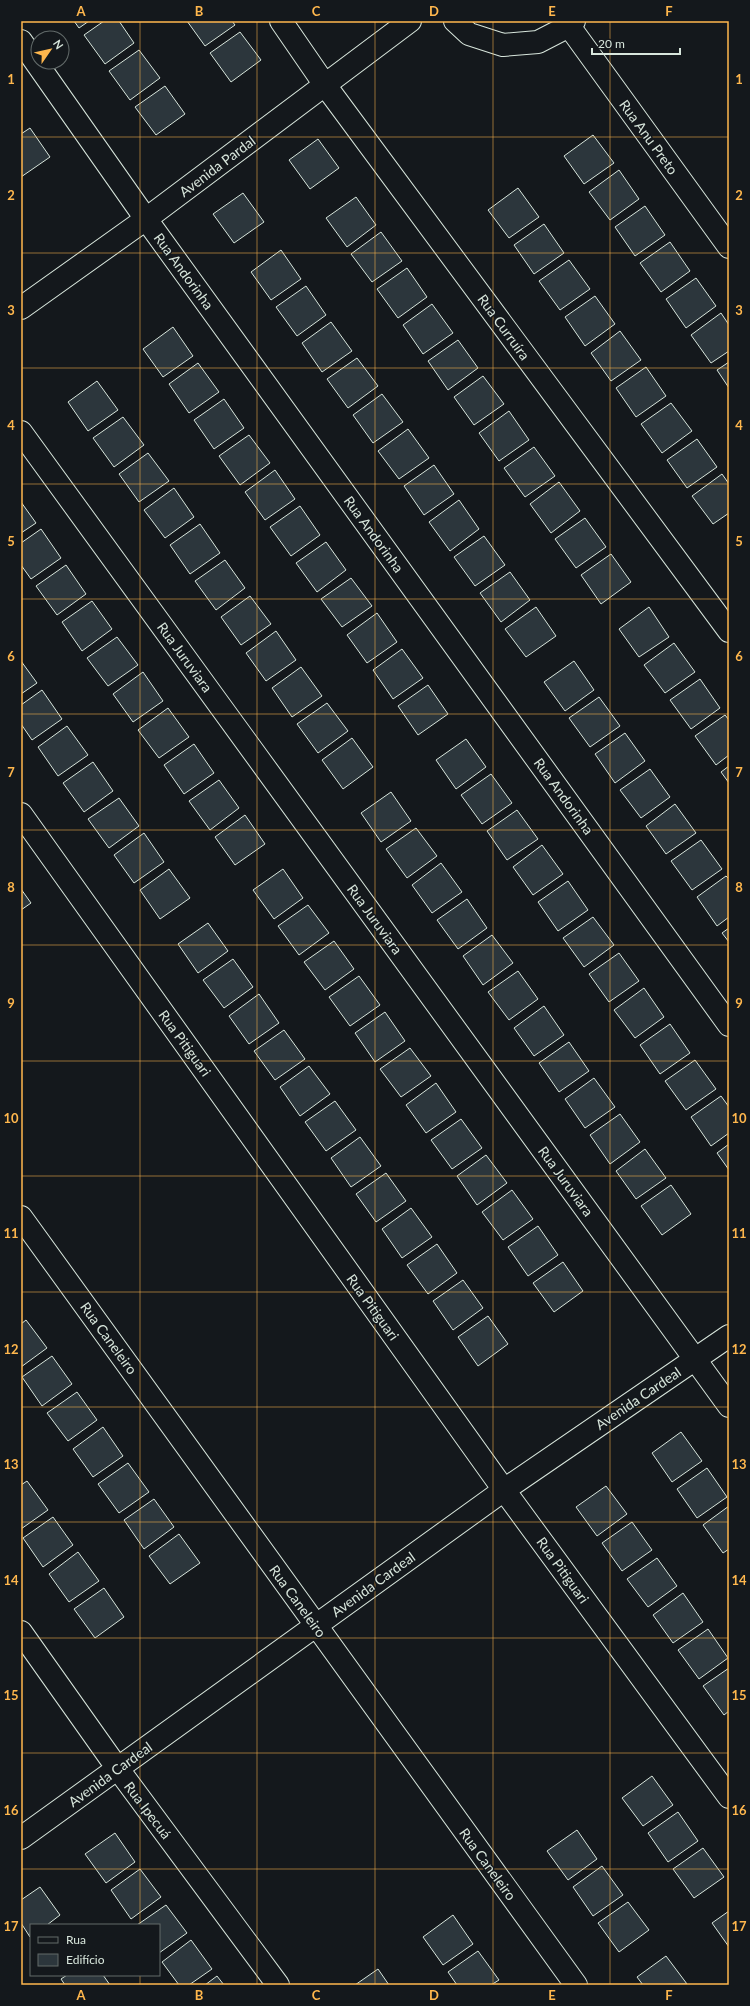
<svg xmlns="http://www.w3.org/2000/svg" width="750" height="2006" viewBox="0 0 750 2006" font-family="Lato,sans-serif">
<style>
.building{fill:#2c363c;stroke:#d8e6dc}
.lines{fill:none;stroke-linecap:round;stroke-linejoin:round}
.minor-casing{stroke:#d8e6dc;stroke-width:24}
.minor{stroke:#14181c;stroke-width:22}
.grid{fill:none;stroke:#ffb74d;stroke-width:1;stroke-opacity:0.55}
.labels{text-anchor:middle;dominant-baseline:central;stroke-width:3;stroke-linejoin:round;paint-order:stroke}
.street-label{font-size:14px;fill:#d8e6dc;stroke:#14181c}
.neatline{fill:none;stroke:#ffb74d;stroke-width:1.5}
.grid-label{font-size:13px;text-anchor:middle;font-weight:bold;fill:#ffb74d}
</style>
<rect width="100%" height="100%" fill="#14181c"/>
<path class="building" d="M74 21H89L79 28Z
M104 21H119L134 43 105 64 84 35Z
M187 21H232L235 25 205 46Z
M240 32 261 60 231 82 210 53Z
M139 50 160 78 130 100 109 71Z
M165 86 185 114 156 135 135 107Z
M30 128 50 157 21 177V134Z
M593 135 614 163 584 184 564 156Z
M318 139 339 168 310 189 289 160Z
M619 170 639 199 610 220 589 192Z
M518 188 539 217 509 238 488 210Z
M243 193 264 222 234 243 213 214Z
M356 197 376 225 347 247 326 218Z
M645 206 665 235 635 256 615 227Z
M544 224 564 253 534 274 514 245Z
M381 232 402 261 372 282 351 254Z
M670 242 690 271 661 292 640 263Z
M281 250 301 279 271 300 251 272Z
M569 260 590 289 560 310 539 281Z
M407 268 427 297 398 318 377 289Z
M696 278 716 306 686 328 666 299Z
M306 286 326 315 297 336 276 307Z
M595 296 615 324 585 346 565 317Z
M432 304 453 333 423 354 403 325Z
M721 313 729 325V351L711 363 691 335Z
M331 322 352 351 322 372 302 343Z
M173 327 193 356 163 377 143 349Z
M620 331 641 360 611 381 591 353Z
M458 340 478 368 448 390 428 361Z
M357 358 378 386 348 408 327 379Z
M729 362V388L717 370Z
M198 363 219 392 189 413 169 384Z
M646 367 666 396 636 417 616 388Z
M483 376 504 404 474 425 454 397Z
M97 381 118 410 88 431 68 402Z
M382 394 403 422 373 443 353 415Z
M224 399 244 428 214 449 194 420Z
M671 403 692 431 662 453 641 424Z
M509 411 529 440 499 461 479 433Z
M123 417 144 445 114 467 93 438Z
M408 429 429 458 399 479 378 451Z
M249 435 270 463 240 485 219 456Z
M697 439 717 467 687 488 667 460Z
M534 447 555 476 525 497 504 468Z
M148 453 169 481 139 502 119 474Z
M434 465 454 494 424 515 404 486Z
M275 470 295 499 265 520 245 492Z
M722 474 729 484V513L713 524 692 496Z
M559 482 580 511 551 533 530 504Z
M174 488 194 517 165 538 144 510Z
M459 500 479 529 450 551 429 522Z
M21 502 36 523 21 533Z
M300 506 320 535 291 556 270 527Z
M585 518 606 547 576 568 555 539Z
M200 524 220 553 190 574 170 545Z
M41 529 61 558 31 579 21 565V543Z
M484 536 505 565 475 586 454 557Z
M326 542 346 570 317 592 296 563Z
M611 554 631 582 601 604 581 575Z
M225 560 245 588 216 610 195 581Z
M66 565 86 594 57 615 36 586Z
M510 572 530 600 501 622 480 593Z
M351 578 372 606 342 627 321 599Z
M250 596 271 624 241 645 221 617Z
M92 601 112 629 82 651 62 622Z
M536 607 556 636 526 657 505 629Z
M649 607 669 637 639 657 619 629Z
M377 613 397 642 367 663 347 635Z
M276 631 296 660 266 681 246 653Z
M117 637 138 665 108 686 87 658Z
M674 643 695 672 665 693 644 665Z
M402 649 423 678 393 699 373 670Z
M21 661 37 683 21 694Z
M574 661 594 690 565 711 544 682Z
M301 667 322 696 292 717 272 688Z
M143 672 163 701 133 722 113 694Z
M700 679 720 708 691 729 670 700Z
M428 685 448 714 418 735 398 706Z
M42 690 62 719 32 740 21 724V705Z
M599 697 620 726 590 747 569 718Z
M327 703 348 731 318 753 297 724Z
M168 708 189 737 159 758 138 730Z
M725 715 729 720V755L716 765 695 736Z
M67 726 88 755 58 776 38 747Z
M625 733 645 761 615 783 595 754Z
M352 738 373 767 343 789 322 760Z
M466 739 486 767 456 789 436 760Z
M194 744 214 773 184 794 164 765Z
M93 762 113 791 84 812 63 783Z
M729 766V783L721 772Z
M650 769 670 797 641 818 620 790Z
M491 774 512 803 482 824 461 795Z
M219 780 239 808 210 830 189 801Z
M391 792 411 821 381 842 361 813Z
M119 798 139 826 109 848 88 819Z
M675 804 696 833 666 854 646 826Z
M517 810 538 839 507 860 487 831Z
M245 815 265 844 235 865 215 837Z
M416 828 437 856 407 878 386 849Z
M144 833 164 862 134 883 114 855Z
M701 840 722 869 692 890 671 861Z
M542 845 563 874 533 895 513 867Z
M441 863 462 892 432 913 412 885Z
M169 869 190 898 160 919 140 890Z
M283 869 303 898 274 919 253 890Z
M726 876 729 879V917L717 926 697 897Z
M568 881 588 910 558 931 538 902Z
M21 889 31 903 21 910Z
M467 899 487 928 458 949 437 920Z
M308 905 329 933 299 955 278 926Z
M593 917 614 945 584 967 563 938Z
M208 923 228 951 198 973 178 944Z
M729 928V942L722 933Z
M492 935 513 963 483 985 463 956Z
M334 941 354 969 325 990 304 962Z
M619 953 639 981 609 1002 589 974Z
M233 959 253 987 224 1008 203 980Z
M518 971 538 999 509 1020 488 992Z
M359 976 380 1005 350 1026 329 997Z
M644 988 664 1017 635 1038 614 1010Z
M259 994 279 1023 249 1044 229 1016Z
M544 1006 564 1035 534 1056 514 1028Z
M385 1012 405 1041 375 1062 355 1033Z
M670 1024 690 1053 660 1074 640 1045Z
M284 1030 305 1059 275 1080 254 1051Z
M569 1042 589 1071 559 1092 539 1063Z
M410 1048 431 1076 401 1097 380 1069Z
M695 1060 716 1089 686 1110 665 1081Z
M309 1066 330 1094 300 1116 280 1087Z
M594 1078 615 1107 585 1128 565 1099Z
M436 1083 456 1112 426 1133 406 1105Z
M721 1096 729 1107V1133L711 1146 691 1117Z
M335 1101 356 1130 326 1151 305 1122Z
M620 1114 640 1142 610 1164 590 1135Z
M461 1119 482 1148 452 1169 431 1140Z
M360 1137 381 1166 351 1187 331 1158Z
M729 1144V1170L717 1153Z
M645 1149 666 1178 636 1199 616 1171Z
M486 1155 507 1183 477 1205 457 1176Z
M386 1173 406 1201 376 1222 356 1194Z
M671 1185 691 1214 662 1235 641 1206Z
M512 1190 533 1219 503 1240 482 1212Z
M411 1208 432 1237 402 1258 382 1229Z
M538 1226 558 1255 528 1276 508 1247Z
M437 1244 457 1273 428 1294 407 1265Z
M563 1262 583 1291 554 1312 533 1283Z
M463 1280 483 1308 453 1330 433 1301Z
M488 1316 508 1344 478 1366 458 1337Z
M26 1320 47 1348 21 1367V1324Z
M52 1356 72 1384 42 1406 22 1377Z
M77 1392 97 1420 68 1441 47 1413Z
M103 1427 123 1456 93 1477 73 1449Z
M681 1432 702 1461 672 1482 652 1453Z
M128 1463 149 1492 119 1513 98 1484Z
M707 1468 727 1497 697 1518 677 1489Z
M27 1481 48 1510 21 1529V1485Z
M606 1486 627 1514 597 1536 576 1507Z
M154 1499 174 1527 144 1549 124 1520Z
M729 1506V1549L723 1553 703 1525Z
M53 1517 73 1545 43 1567 23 1538Z
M632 1522 652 1550 622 1571 602 1543Z
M179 1534 200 1563 170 1584 149 1556Z
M78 1552 99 1581 69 1602 49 1574Z
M657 1558 677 1586 648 1607 627 1579Z
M104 1588 124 1617 95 1638 74 1609Z
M683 1593 703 1622 673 1643 653 1615Z
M708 1629 728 1658 699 1679 678 1650Z
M729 1668V1711L724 1715 703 1686Z
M652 1776 673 1805 643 1826 622 1798Z
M678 1812 698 1841 668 1862 648 1833Z
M577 1830 597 1859 568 1880 547 1851Z
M115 1833 135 1862 106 1883 85 1854Z
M703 1848 724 1877 694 1898 673 1869Z
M602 1866 623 1895 593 1916 573 1887Z
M140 1869 161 1897 131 1919 111 1890Z
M40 1887 60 1915 47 1925H31L30 1937 21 1923V1900Z
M628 1902 649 1930 619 1952 598 1923Z
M166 1905 187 1933 159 1953V1925H137Z
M729 1911V1947L712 1923Z
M453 1915 473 1944 443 1965 423 1937Z
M191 1940 212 1969 189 1985H179L162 1962Z
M478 1951 499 1980 491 1985H457L448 1972Z
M666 1956 687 1984 643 1985 637 1977Z
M378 1969 389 1985H355Z
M67 1975H103L110 1985H65L61 1979Z
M217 1976 224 1985H205Z"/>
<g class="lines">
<g class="minor-casing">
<path id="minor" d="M281 21 325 85 729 631
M455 21 469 34 503 45 538 42 569 26 574 21
M569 26 729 247
M21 41 146 219 729 1025
M21 308 146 219 410 21
M21 432 729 1406
M21 814 504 1490 729 1797
M21 1217 576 1985
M21 1632 118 1769 278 1985
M21 1838 504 1490 729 1336"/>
</g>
<use href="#minor" class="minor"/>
</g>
<path class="grid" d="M140 21V1925M257 21V1985M375 21V1985M493 21V1985M610 21V1985M21 137H729M21 253H729M21 368H729M21 484H729M21 599H729M21 714H729M21 830H729M21 945H729M21 1061H729M21 1176H729M21 1292H729M21 1407H729M21 1522H729M21 1638H729M21 1753H729M21 1869H729M140 1975V1985"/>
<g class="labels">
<g class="street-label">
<text transform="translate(649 137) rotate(54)">Rua Anu Preto</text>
<text transform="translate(217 166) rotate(-37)">Avenida Pardal</text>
<text transform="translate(184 271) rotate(54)">Rua Andorinha</text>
<text transform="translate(504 327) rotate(54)">Rua Curruíra</text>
<text transform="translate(374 534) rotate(54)">Rua Andorinha</text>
<text transform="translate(185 657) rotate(54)">Rua Juruviara</text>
<text transform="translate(564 796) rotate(54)">Rua Andorinha</text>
<text transform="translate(375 919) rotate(54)">Rua Juruviara</text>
<text transform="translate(185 1043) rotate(54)">Rua Pitiguari</text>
<text transform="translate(566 1181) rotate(54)">Rua Juruviara</text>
<text transform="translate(373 1307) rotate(54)">Rua Pitiguari</text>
<text transform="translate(109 1338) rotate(54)">Rua Caneleiro</text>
<text transform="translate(638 1398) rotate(-34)">Avenida Cardeal</text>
<text transform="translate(563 1570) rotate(54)">Rua Pitiguari</text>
<text transform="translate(373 1584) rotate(-36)">Avenida Cardeal</text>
<text transform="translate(298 1601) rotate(54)">Rua Caneleiro</text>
<text transform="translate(110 1774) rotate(-36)">Avenida Cardeal</text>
<text transform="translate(148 1810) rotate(53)">Rua Ipecuá</text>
<text transform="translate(488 1864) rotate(54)">Rua Caneleiro</text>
</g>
</g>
<rect width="750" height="2006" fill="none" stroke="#14181c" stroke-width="44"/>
<rect x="30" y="1924" width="130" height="52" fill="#14181c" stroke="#626a69"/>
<rect x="38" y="1937" width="20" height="6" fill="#14181c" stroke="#626a69"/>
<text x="66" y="1944" font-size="12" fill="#d8e6dc">Rua</text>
<rect x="38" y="1954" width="20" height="12" fill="#2c363c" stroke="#626a69"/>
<text x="66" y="1964" font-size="12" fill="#d8e6dc">Edifício</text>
<g transform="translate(50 50) rotate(56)"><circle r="19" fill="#14181c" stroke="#626a69"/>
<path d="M0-3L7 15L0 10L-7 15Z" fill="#ffb74d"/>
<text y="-6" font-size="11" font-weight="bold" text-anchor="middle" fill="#d8e6dc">N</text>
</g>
<path d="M592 48v6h88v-6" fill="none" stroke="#d8e6dc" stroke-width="2"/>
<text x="598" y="48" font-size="12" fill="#d8e6dc" stroke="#14181c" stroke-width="3" paint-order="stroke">20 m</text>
<rect x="22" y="22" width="706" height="1962" class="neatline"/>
<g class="grid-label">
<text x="81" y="16">A</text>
<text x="199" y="16">B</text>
<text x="316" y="16">C</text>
<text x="434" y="16">D</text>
<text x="552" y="16">E</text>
<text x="669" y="16">F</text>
<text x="11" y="84">1</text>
<text x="739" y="84">1</text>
<text x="11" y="200">2</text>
<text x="739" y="200">2</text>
<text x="11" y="315">3</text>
<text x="739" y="315">3</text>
<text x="11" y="430">4</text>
<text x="739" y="430">4</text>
<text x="11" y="546">5</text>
<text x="739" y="546">5</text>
<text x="11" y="661">6</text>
<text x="739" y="661">6</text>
<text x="11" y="777">7</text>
<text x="739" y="777">7</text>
<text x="11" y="892">8</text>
<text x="739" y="892">8</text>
<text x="11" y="1008">9</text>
<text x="739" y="1008">9</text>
<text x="11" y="1123">10</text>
<text x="739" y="1123">10</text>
<text x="11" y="1238">11</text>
<text x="739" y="1238">11</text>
<text x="11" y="1354">12</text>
<text x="739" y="1354">12</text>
<text x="11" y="1469">13</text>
<text x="739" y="1469">13</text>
<text x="11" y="1585">14</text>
<text x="739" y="1585">14</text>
<text x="11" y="1700">15</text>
<text x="739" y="1700">15</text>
<text x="11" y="1815">16</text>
<text x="739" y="1815">16</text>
<text x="11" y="1931">17</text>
<text x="739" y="1931">17</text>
<text x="81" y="2000">A</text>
<text x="199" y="2000">B</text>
<text x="316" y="2000">C</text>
<text x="434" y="2000">D</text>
<text x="552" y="2000">E</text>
<text x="669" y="2000">F</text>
</g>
</svg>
